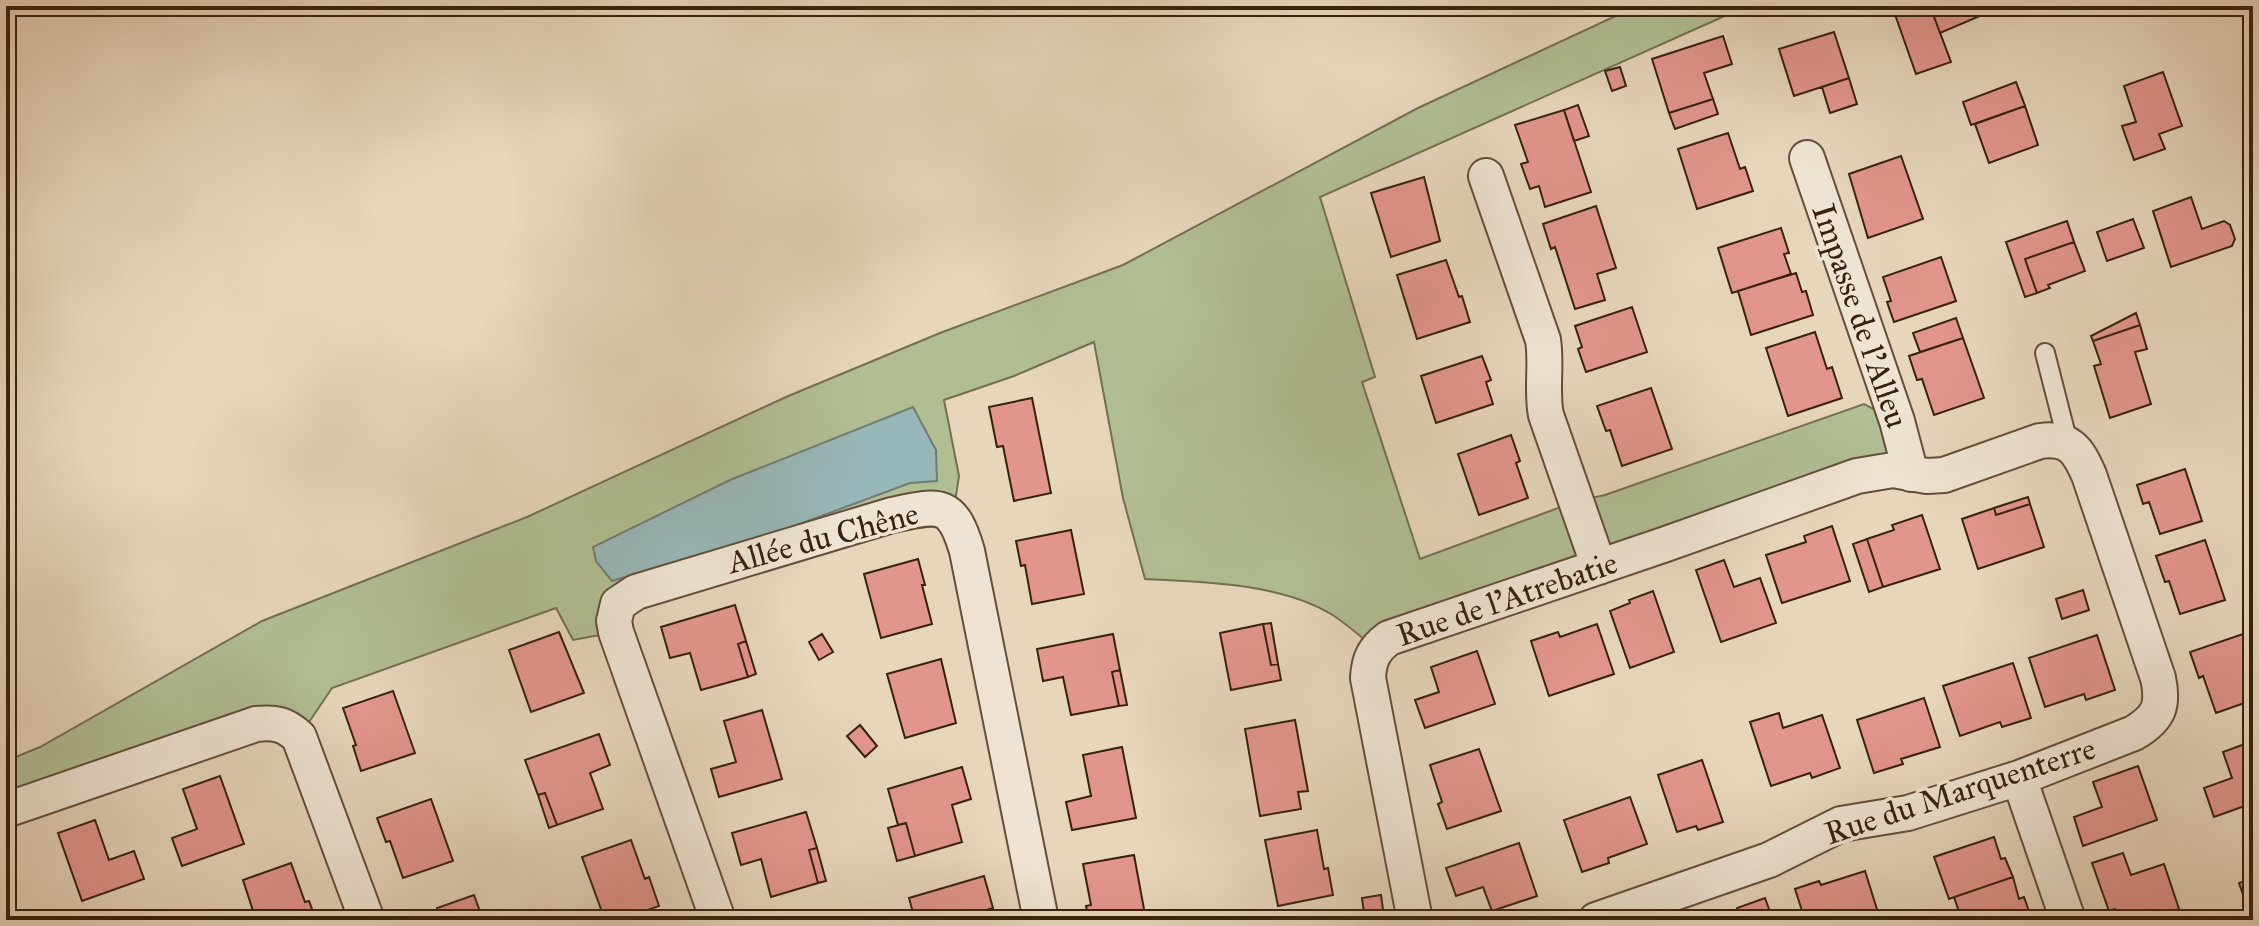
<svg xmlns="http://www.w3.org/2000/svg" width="2259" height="926" viewBox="0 0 2259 926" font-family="'IM FELL Great Primer',serif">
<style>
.green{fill:#b1be94;stroke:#747050;stroke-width:2}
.water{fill:#98b7b8;stroke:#727b74;stroke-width:2}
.building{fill:#e2958c;stroke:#38220d;stroke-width:2}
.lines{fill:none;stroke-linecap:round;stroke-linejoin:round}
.lane-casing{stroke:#644f39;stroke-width:22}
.street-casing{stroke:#644f39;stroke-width:38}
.lane{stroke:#efe4d3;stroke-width:18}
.street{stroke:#efe4d3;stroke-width:34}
.labels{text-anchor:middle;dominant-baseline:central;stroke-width:7;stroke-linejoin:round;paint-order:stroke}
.street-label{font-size:32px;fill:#38220d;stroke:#efe4d3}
</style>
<rect width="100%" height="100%" fill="#e7d5bc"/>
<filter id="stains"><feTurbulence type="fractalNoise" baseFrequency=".0025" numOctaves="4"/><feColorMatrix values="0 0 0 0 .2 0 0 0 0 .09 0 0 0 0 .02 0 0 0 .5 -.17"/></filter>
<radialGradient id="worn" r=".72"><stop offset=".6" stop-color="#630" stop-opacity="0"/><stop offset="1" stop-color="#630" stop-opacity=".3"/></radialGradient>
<path class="green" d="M1637 6H1747L1320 197 1375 377 1362 382 1420 559 1577 501 1605 495 1864 404 1897 421 1911 474 1375 648C1361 637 1347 624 1331 614 1280 583 1203 582 1145 579L1123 498 1094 342 1014 376 944 400 959 476 956 496 947 512 636 592 616 632 573 640 556 608 332 688 299 737 275 722 6 810V761L40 747 262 621 527 517 786 397 940 333 1123 265 1418 108Z"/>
<path class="water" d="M913 407 936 450 937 481 910 483 789 528 612 581 596 561 593 547 730 480Z"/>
<path class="building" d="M1892 6H1930L1951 62 1916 74Z
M1930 6H1992L1994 10 1940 33Z
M1834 32 1849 78 1794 96 1779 49Z
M1723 36 1732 64 1704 73 1713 99 1669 113 1652 59Z
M1620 67 1626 86 1612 91 1605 71Z
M2163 72 2182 126 2159 134 2165 149 2134 160 2122 126 2136 122 2124 86Z
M1849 78 1857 104 1830 113 1822 87Z
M2016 82 2025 106 1971 125 1963 102Z
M1713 99 1718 114 1675 129 1669 113Z
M1578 105 1589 136 1574 141 1564 110Z
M2025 106 2038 145 1989 163 1975 124Z
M1564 110 1591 192 1545 207 1539 186 1530 189 1521 164 1528 162 1515 125Z
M1728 133 1740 169 1745 167 1753 191 1697 209 1678 149Z
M1901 156 1923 219 1868 238 1849 174Z
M1424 177 1440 241 1391 257 1371 193Z
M2191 197 2202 229 2224 221 2230 225 2235 239 2232 246 2171 267 2153 211Z
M1596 206 1616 268 1597 274 1605 300 1575 309 1555 247 1551 249 1543 224Z
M2133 219 2144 248 2107 261 2097 232Z
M2067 221 2074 242 2025 259 2037 293 2025 297 2006 242Z
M1781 228 1789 253 1784 254 1791 274 1732 293 1718 248Z
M2074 242 2085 271 2048 285 2050 288 2037 293 2025 259Z
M1941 257 1956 301 1894 322 1887 302 1891 301 1883 277Z
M1446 260 1459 297 1462 296 1470 322 1417 339 1397 275Z
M1796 273 1802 292 1806 291 1813 315 1751 335 1738 291Z
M1632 307 1647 352 1586 372 1578 349 1582 347 1575 326Z
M2136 313 2140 325 2093 341 2091 336Z
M1956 318 1963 338 1920 352 1913 333Z
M2140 325 2147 349 2135 352 2151 404 2110 418 2094 366 2101 364 2093 341Z
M1815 332 1827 369 1832 367 1842 398 1788 416 1766 348Z
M1963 338 1984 398 1934 415 1922 379 1917 380 1909 356Z
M1482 356 1491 380 1486 382 1493 404 1436 423 1421 376Z
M1651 388 1672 449 1622 466 1610 430 1606 431 1597 406Z
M1032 398 1051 493 1014 501 1003 446 997 447 989 407Z
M1511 435 1520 461 1516 463 1528 498 1479 515 1458 454Z
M2185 469 2202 521 2160 534 2149 502 2143 504 2137 485Z
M2028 497 2030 504 1996 515 1994 508Z
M2030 504 2044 547 1978 569 1962 519 1994 508 1996 515Z
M1922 515 1940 569 1883 587 1867 539 1894 530 1892 525Z
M1832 526 1850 581 1782 603 1766 555 1806 542 1804 536Z
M1071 530 1084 594 1032 604 1025 565 1021 566 1016 541Z
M1867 539 1883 587 1869 592 1853 544Z
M2205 540 2225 600 2180 614 2169 581 2165 582 2156 556Z
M918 559 925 585H922L932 624 881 638 864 574Z
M1724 560 1734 587 1760 578 1776 623 1721 642 1696 570Z
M2083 590 2089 610 2062 619 2056 599Z
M1653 591 1674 652 1630 668 1610 611 1630 603 1629 600Z
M735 605 746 641 738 644 748 677 701 690 690 653 670 658 661 627Z
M1271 623 1278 664 1271 665 1263 624Z
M1263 624 1271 665 1278 664 1281 680 1231 690 1220 633Z
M1597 624 1614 674 1549 696 1531 641 1558 632 1560 637Z
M559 632 584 693 531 712 509 650Z
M822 634 833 652 819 660 809 642Z
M1113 634 1120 670 1112 672 1119 706 1071 715 1063 677 1043 681 1037 649Z
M2243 634 2253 663V700L2216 713 2203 676 2199 678 2190 652Z
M2097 635 2115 690 2086 700 2084 694 2045 707 2029 658Z
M746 641 756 674 748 677 738 644Z
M1477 651 1495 704 1425 728 1415 700 1439 692 1431 667Z
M941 659 956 723 905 738 887 674Z
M2013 663 2031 718 2002 727 2000 722 1960 736 1943 686Z
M1120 670 1127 705 1119 706 1112 672Z
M393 691 415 753 361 771 353 746 356 745 343 708Z
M1924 698 1940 747 1901 759 1903 764 1874 773 1857 720Z
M762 710 782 779 719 797 711 769 736 762 724 721Z
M1779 713 1783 728 1822 715 1840 768 1812 778 1810 773 1771 786 1750 722Z
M1295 720 1308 791 1298 792 1301 809 1260 816 1245 729Z
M860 725 877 746 865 757 847 736Z
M599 734 610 765 590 773 603 809 557 825 545 793 538 795 525 760Z
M2253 741V803L2214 817 2204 788 2232 778 2223 752Z
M1122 747 1136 818 1072 830 1066 802 1091 796 1083 755Z
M1479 749 1501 811 1447 829 1438 804 1442 802 1430 765Z
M1702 760 1723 822 1698 830 1696 826 1677 832 1658 775Z
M2138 766 2157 820 2083 846 2074 817 2102 807 2093 782Z
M962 767 971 799 952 805 962 842 915 856 906 823 898 825 888 789Z
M220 776 244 844 182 866 172 838 197 829 183 789Z
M545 793 557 825 549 828 538 795Z
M1630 797 1647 844 1608 858 1609 863 1582 872 1564 820Z
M431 799 453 861 403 878 390 841 386 842 377 818Z
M806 812 817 848 809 850 818 883 771 897 761 859 741 865 732 833Z
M95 820 109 860 134 851 144 879 82 901 58 833Z
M906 823 915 856 897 861 888 828Z
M1317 830 1324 869 1328 868 1333 895 1278 906 1265 840Z
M1994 837 2001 859 2005 858 2013 877 1949 899 1934 857Z
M631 840 645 879 649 877 659 906 620 920H605L582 857Z
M1519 843 1537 896 1492 911 1483 887 1456 896 1446 868Z
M817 848 826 881 818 883 809 850Z
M2123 853 2131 875 2164 864 2179 909 2148 920H2118L2115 909 2109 911 2092 863Z
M1134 855 1146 920H1089L1086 906 1091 905 1083 864Z
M291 863 305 902 309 901 316 920H256L243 880Z
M1865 871 1880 919 1805 920 1795 889 1819 881 1821 885Z
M984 876 993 908 973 914 974 920H915L909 898Z
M2013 877 2019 899 2024 897 2032 920H1962L1954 897Z
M2253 878V920H2252L2239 883Z
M474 895 483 920H441L437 908Z
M1381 895 1384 917 1365 920 1362 898Z
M1765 898 1773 920H1741L1737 908Z"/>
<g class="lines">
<g class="lane-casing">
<path id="lane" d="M2045 353 2068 443"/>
</g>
<g class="street-casing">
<path id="street" d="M1807 158 1897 421 1911 474
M1486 176 1543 340C1547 365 1541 391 1546 415L1599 567
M2019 778 2068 920
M6 810 256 724C275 722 285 724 299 737L367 920
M718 920 616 632 614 621 618 604 636 592 892 515C939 505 952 500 967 551L1041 920
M1415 920 1368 678C1369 659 1374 649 1389 638L1666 544 1857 476 1893 470 1927 476 1944 475 2040 441C2070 437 2078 450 2089 475L2158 678C2164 706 2159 718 2134 733L2019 778 1908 813 1841 824 1769 860 1596 920"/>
</g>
<use href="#lane" class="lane"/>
<use href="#street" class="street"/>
</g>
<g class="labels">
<g class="street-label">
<text transform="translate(1860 316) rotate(71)">Impasse de l'Alleu</text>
<text transform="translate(823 538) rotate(-15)">Allée du Chêne</text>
<text transform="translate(1507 599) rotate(-19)">Rue de l'Atrebatie</text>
<text transform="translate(1960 791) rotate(-18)">Rue du Marquenterre</text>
</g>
</g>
<rect width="2259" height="926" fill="none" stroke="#e7d5bc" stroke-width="32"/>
<rect x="8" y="8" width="2243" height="910" fill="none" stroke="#38220d" stroke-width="4"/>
<rect x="16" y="16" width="2227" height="894" fill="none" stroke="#38220d" stroke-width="2"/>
<rect width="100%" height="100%" filter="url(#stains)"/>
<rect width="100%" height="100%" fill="url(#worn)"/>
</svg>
